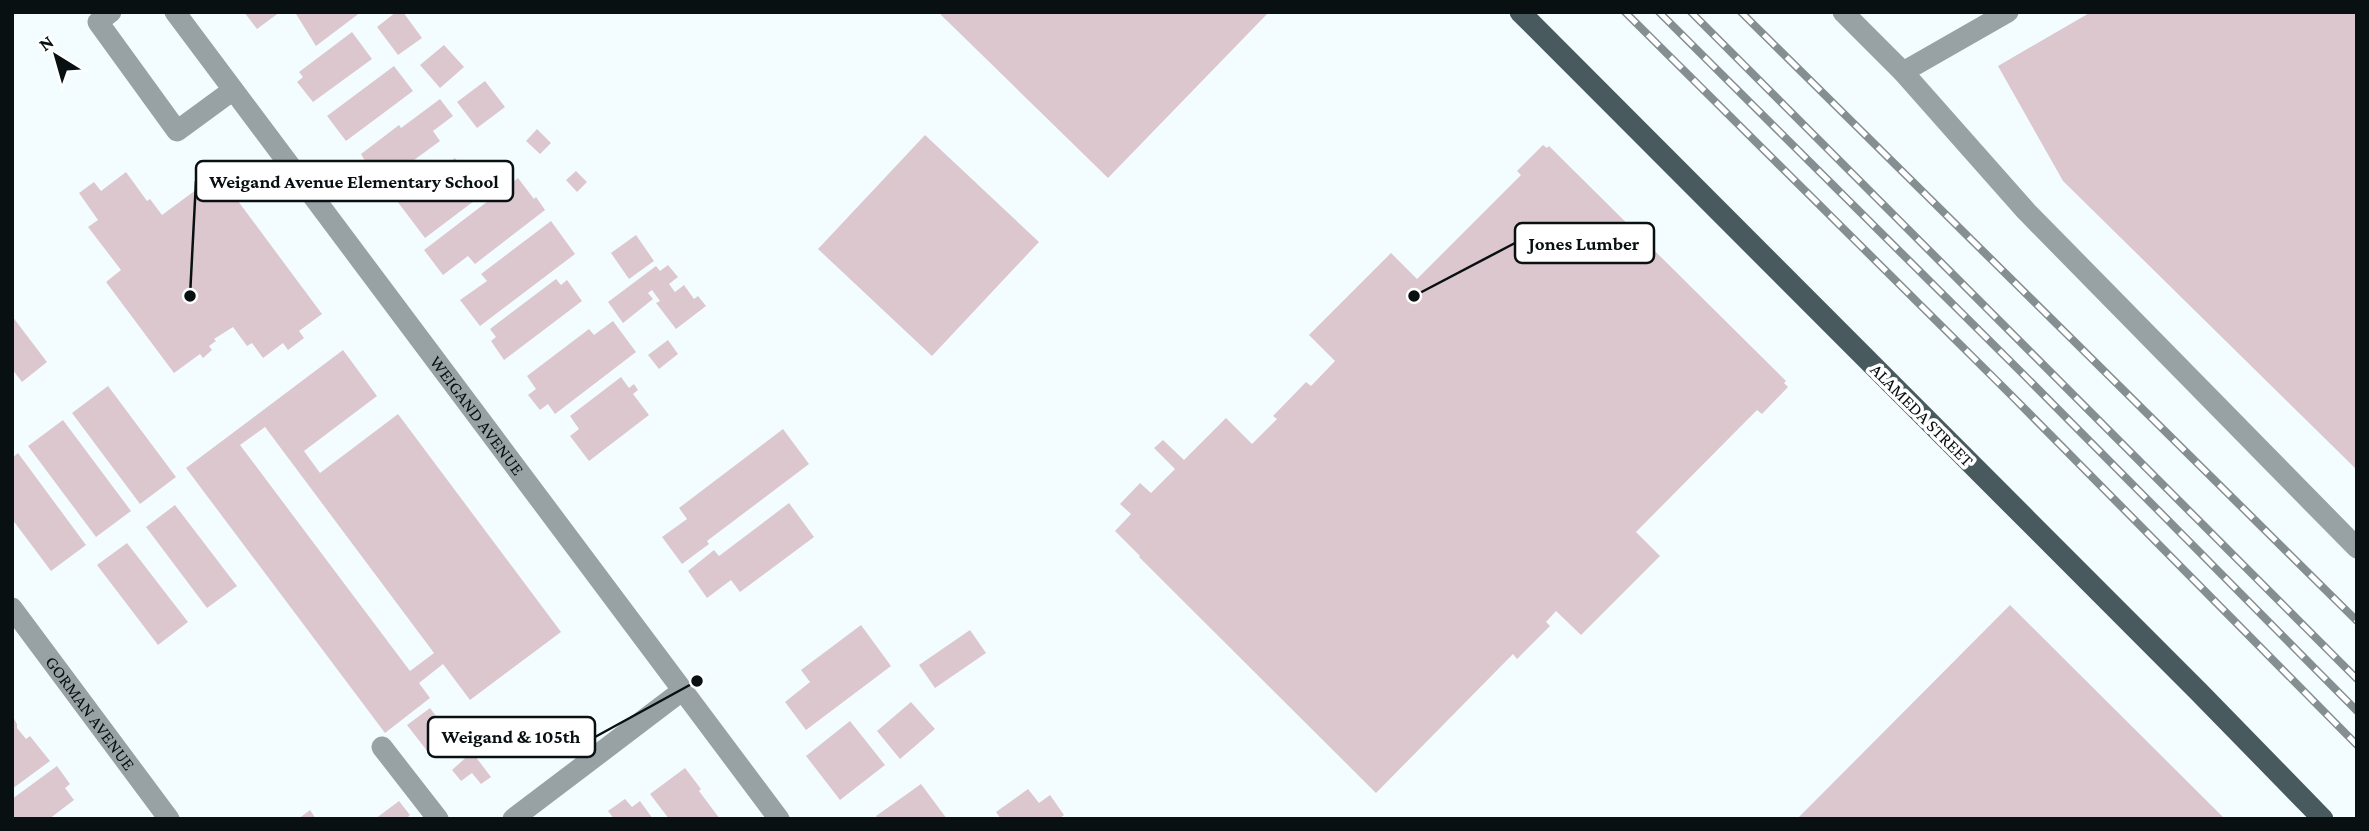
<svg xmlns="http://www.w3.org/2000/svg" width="2369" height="831" viewBox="0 0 2369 831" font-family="'Crimson Pro',serif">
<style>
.building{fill:#ddc7cf;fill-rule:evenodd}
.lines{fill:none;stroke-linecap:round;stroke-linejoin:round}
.minor{stroke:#98a2a4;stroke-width:21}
.major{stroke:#485a5e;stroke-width:21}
.rail-casing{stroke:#858f91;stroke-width:8}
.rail{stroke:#fff;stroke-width:5;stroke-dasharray:16;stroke-linecap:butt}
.labels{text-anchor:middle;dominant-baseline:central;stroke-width:7;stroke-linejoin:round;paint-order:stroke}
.street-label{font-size:18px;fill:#081012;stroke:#fff}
.leader{fill:none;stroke:#081012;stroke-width:2.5}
.callout-dot{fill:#081012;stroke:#fff;stroke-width:2.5}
.callout{fill:#fff;stroke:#081012;stroke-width:2.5}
.callout-label{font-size:19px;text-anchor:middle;font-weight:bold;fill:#081012}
</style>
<rect width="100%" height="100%" fill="#f3fdff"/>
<path class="building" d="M244 12H280L257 29Z
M298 12H361L316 46 296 14Z
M396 12H403L422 38 398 55 377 27Z
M938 12H1269L1108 178Z
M2091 12H2357V470L2063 181 1998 66Z
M352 32 372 59 313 102 297 82 303 77 299 72Z
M444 45 464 67 440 88 420 65Z
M394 66 413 91 346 141 327 116Z
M485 81 505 107 477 128 457 102Z
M440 99 453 116 433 131 440 141 376 188 359 165 365 161 361 154 399 125 401 128Z
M537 129 551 143 540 154 526 141Z
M925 135 1039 242 932 356 818 249Z
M1543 145 1547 148 1549 146 1786 381 1784 383 1788 387 1762 414 1757 410 1636 532 1660 556 1581 635 1556 611 1546 622 1550 626 1517 659 1513 654 1376 793 1139 557 1140 556 1115 531 1131 514 1120 504 1140 483 1151 493 1175 469 1154 448 1163 440 1184 460 1226 418 1252 444 1277 419 1273 416 1306 382 1311 386 1335 361 1309 335 1391 253 1417 279 1521 175 1517 171Z
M455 158 482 195 425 238 397 201Z
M576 171 587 182 577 192 566 180Z
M126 172 147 201 150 199 162 215 212 178 229 201 235 197 322 314 299 331 304 338 288 350 283 343 263 358 252 343 247 346 233 327 214 339 216 341 209 346 212 350 203 358 200 354 174 373 106 282 121 270 88 227 98 220 79 193 94 182 101 191Z
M518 178 534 199 536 197 545 210 475 264 468 256 443 275 424 250Z
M551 221 575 254 480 326 460 300 487 281 481 274Z
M636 235 654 261 629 279 611 253Z
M668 265 678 277 669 284 675 292 684 285 694 299 698 296 706 306 676 329 656 303 660 301 652 290 648 293 653 299 623 323 608 302 656 266 660 271Z
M556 279 561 285 567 280 582 301 504 360 491 341 496 337 490 329Z
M12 316 47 362 22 382 12 369Z
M613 321 636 352 555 414 548 404 540 410 528 395 536 389 527 376 589 329 594 335Z
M668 340 678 354 659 369 648 355Z
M343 350 377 396 304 451 320 473 398 414 561 632 470 700 443 664 419 683 430 698 385 733 186 468ZM265 427 434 653 410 671 240 445Z
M621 377 629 388 634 384 638 390 633 394 649 415 589 461 570 436 579 429 570 416Z
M108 386 176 477 140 504 72 413Z
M63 420 131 511 96 537 28 446Z
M783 429 809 464 707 541 709 544 682 564 662 537 687 519 679 508Z
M18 453 86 545 51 571 12 519V458Z
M789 503 814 537 740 592 731 580 707 598 688 571 714 550 719 556Z
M175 505 237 586 207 608 146 527Z
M127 543 188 622 158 645 97 565Z
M2010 605 2225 819H1797Z
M861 625 891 666 806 730 785 702 810 682 801 670Z
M970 630 986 653 935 688 919 665Z
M911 702 935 729 900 759 877 731Z
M430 708 450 735 428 752 407 725Z
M12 715 17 724V728L26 739 30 736 50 761 12 789Z
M850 721 885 765 840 800 806 756Z
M472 752 491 777 481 784 472 773 461 781 452 770Z
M57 766 70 784 65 788 74 800 49 819H12V799Z
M685 768 701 789 699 791 720 819H669L650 794Z
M921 784 947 819H878L876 816Z
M1028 789 1039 803 1050 795 1064 815 1059 819H1001L996 812Z
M625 799 632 807 640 801 653 819H614L608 811Z
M399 801 410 815 406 819H375Z
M310 810 316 819H298Z"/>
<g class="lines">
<g class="minor">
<path d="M111 12 98 22 177 131 233 90"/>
<path id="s1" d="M175 12 779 819"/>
<path d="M1843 12 1903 72 2026 211 2357 548"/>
<path d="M1903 72 2008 12"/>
<path id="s2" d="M12 608 169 819"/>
<path d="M382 747 438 819"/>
<path d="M513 819 683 690"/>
</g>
<path class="major" d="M1520 12 2199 692 2323 819"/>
<g class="rail-casing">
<path id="rail" d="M1625 12 2010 394 2357 745
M1659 12 2026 377 2357 711
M1691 12 2357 679
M1741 12 2357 621"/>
</g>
<use href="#rail" class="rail"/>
</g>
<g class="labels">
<g class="street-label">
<text stroke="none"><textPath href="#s1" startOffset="504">WEIGAND AVENUE</textPath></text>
<text transform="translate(1922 415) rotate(45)">ALAMEDA STREET</text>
<text stroke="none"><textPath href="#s2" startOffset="131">GORMAN AVENUE</textPath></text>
</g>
</g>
<path class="leader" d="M190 296L196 181M1414 296L1515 243M697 681L595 737"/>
<g class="callout-dot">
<circle cx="190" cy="296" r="7"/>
<circle cx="1414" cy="296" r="7"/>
<circle cx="697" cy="681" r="7"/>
</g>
<g class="callout">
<rect x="196" y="161" width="317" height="40" rx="7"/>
<rect x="1515" y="223" width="139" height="40" rx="7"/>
<rect x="428" y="717" width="167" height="40" rx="7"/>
</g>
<g class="callout-label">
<text x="354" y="188">Weigand Avenue Elementary School</text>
<text x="1584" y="250">Jones Lumber</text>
<text x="511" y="743">Weigand &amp; 105th</text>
</g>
<rect width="2369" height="831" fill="none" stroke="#081012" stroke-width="28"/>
<g transform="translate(56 56) rotate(323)" stroke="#ffffff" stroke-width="5" paint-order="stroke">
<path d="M0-5L12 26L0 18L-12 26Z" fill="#081012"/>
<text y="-10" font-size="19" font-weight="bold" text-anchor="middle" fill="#081012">N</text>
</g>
</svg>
